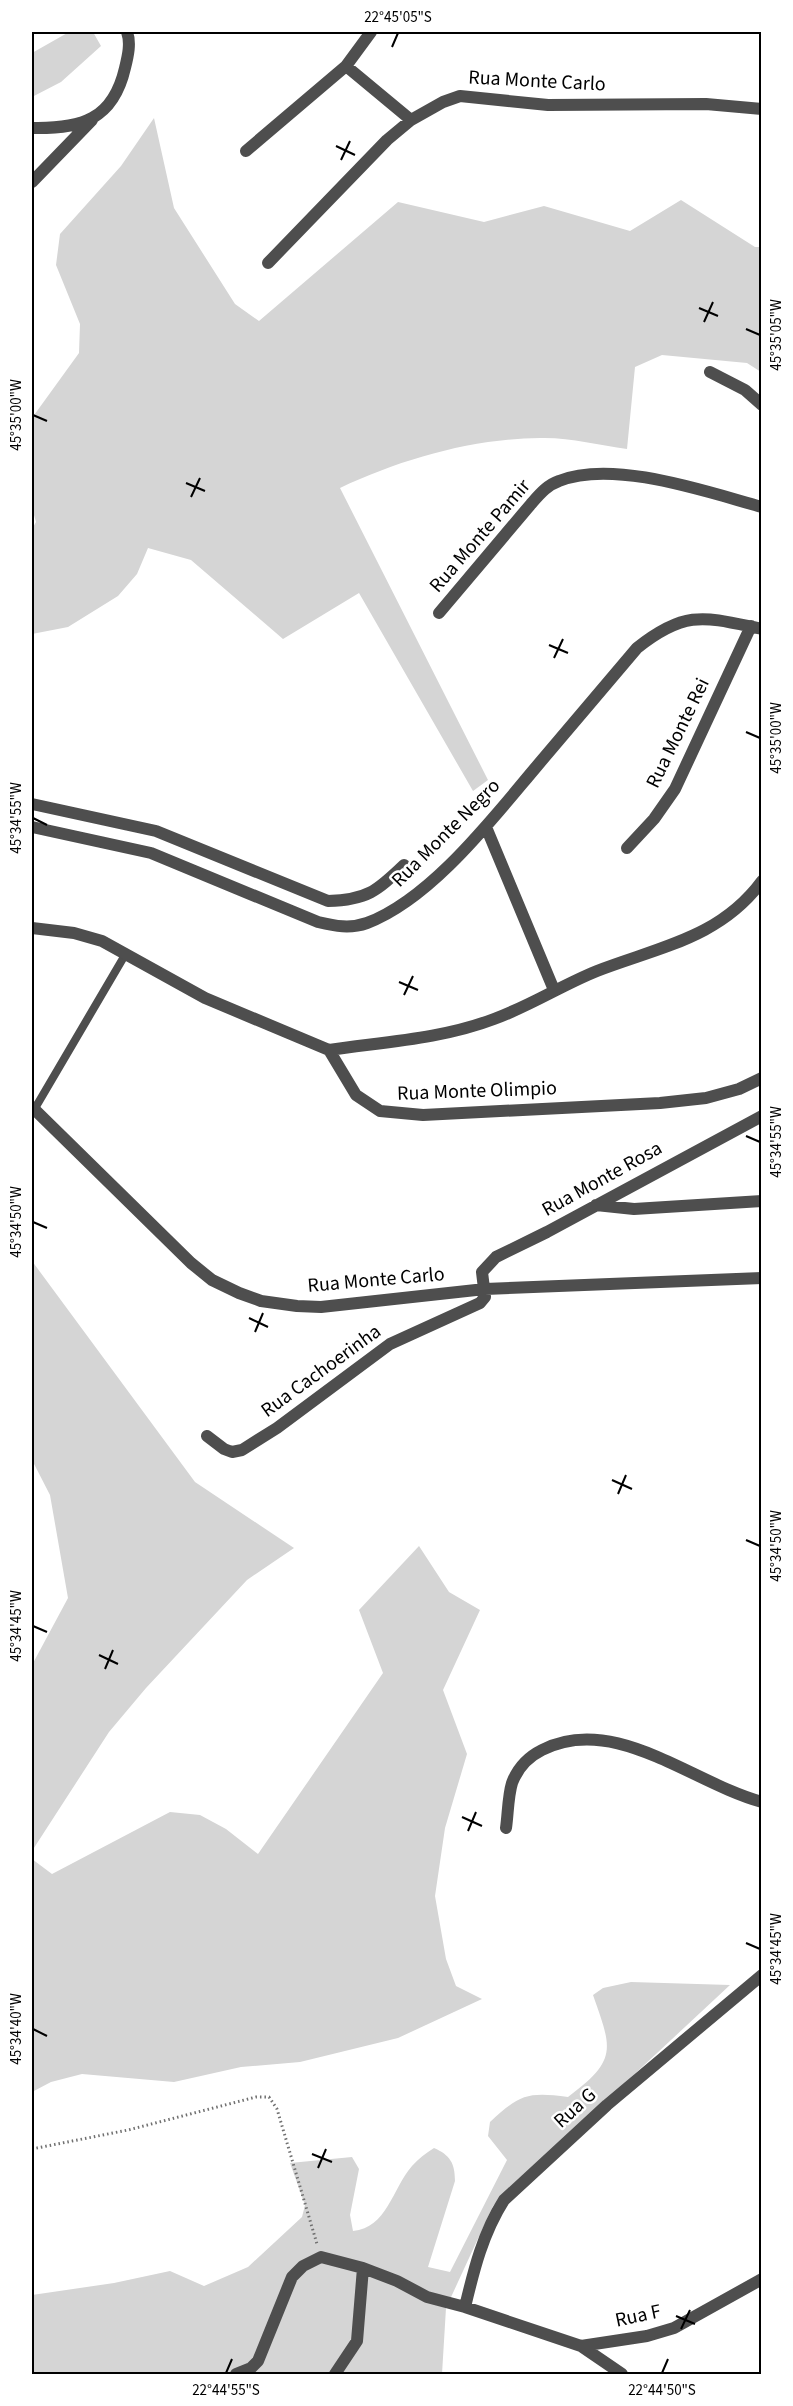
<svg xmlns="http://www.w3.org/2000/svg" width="793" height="2406" viewBox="0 0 793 2406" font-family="'Source Sans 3',sans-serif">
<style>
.green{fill:#d5d5d5}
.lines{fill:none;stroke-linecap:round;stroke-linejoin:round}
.path{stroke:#707070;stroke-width:3;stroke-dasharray:1.5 3;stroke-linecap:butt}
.lane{stroke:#4e4e4e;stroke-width:8}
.street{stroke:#4e4e4e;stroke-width:12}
.ticks{fill:none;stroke:#000;stroke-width:2}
.labels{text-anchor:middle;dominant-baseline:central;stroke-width:5;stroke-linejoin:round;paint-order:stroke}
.street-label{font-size:20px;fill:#000;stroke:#fff}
.neatline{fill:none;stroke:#000;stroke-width:2}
.ticks-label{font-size:15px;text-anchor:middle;fill:#000}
</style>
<rect width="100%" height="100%" fill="#fff"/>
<path class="green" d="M69 32H93L101 46 61 82 32 97V53Z
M154 118 174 208 235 304 259 321 398 202 484 222 544 206 630 231 681 200 755 247H761V372L747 363 662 355 635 367 627 449C599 445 568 437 540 438 471 439 402 459 340 488L488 780 473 791 359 593 283 639 191 560 148 548 137 574 118 596 68 627 32 634V529L36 522 32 508V418L79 353 80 324 56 265 60 234 121 166Z
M32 1261 195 1482 294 1548 247 1580 146 1688 109 1732 32 1851V1665L68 1598 50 1495 32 1460Z
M419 1546 449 1592 480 1610 443 1690 467 1754 445 1828 435 1896 446 1959 456 1986 482 1999 398 2038 300 2062 241 2067 174 2082 82 2074 51 2082 32 2092V1859L52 1874 170 1812 200 1815 226 1829 258 1854 383 1673 359 1610Z
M631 1982 730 1985 493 2206 446 2308 442 2374H32V2295L114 2283 170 2271 204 2286 248 2267 302 2217 305 2205 290 2163 352 2157 359 2169 350 2215 353 2231C387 2228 392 2189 412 2166 418 2159 426 2153 434 2148 450 2155 455 2163 455 2181L428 2267 450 2272 507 2160 488 2136 490 2122C520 2094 528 2092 568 2097 618 2060 612 2049 593 1995L603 1988Z"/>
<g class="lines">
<path class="path" d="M32 2149 128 2130 256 2097H269L277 2109 317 2244"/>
<path class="lane" d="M34 1110 125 955"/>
<path class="street" d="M346 66 411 120
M32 128C81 129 113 120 125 68 128 56 131 43 127 32
M246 151 346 66 371 32
M32 182 92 120
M268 263 387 140 411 120 443 102 460 96 548 105 706 104 762 109
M710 372 745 390 762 405
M439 613 531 504C539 495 547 485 559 481 613 459 707 492 762 507
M32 804 156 831 328 901C367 900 377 891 404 865
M32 827 151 853 318 922C335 926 350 929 367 923 431 899 493 818 537 766 570 727 604 687 637 648 686 609 705 617 762 629
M486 827 554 990
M627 848 654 819 675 789 751 626
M32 928 74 933 102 941 205 998 329 1050 356 1095 380 1111 423 1115 660 1103 706 1098 739 1089 762 1078
M329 1050C383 1042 442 1039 494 1019 530 1006 562 985 597 971 659 947 720 938 762 881
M32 1107 191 1263 212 1280 239 1293 261 1301 297 1306 321 1307 485 1289 762 1278
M596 1205 634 1209 762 1201
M207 1436 224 1449 232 1452 242 1450 277 1428 390 1344 480 1303 485 1297 482 1272 496 1257 547 1232 762 1116
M506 1828C508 1814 508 1796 512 1783 518 1767 528 1757 542 1750 614 1713 692 1783 762 1802
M465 2307C474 2269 483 2233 504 2200L607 2105 762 1975
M581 2346 647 2336 674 2328 762 2279
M236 2374 251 2368 258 2361 292 2277 303 2266 321 2257 363 2268 397 2281 427 2297 465 2307 581 2346 622 2374
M335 2374 357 2341 363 2268"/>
</g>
<path class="ticks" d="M392 47 398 33M336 146 355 155M341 160 350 141M699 308 718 316M704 322 713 302M746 329 760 335M33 415 47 421M186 483 205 491M191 497 200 478M549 645 568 653M554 658 563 639M746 732 760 738M33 818 47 825M399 982 418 990M404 995 413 976M746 1136 760 1142M33 1222 47 1228M249 1318 268 1327M255 1332 263 1313M612 1480 632 1489M618 1494 626 1475M746 1540 760 1546M33 1626 47 1632M99 1655 118 1664M105 1669 113 1650M462 1817 482 1826M468 1831 476 1812M746 1943 760 1949M33 2029 47 2036M312 2154 332 2162M318 2168 326 2149M676 2316 695 2324M681 2329 690 2310M226 2373 232 2359M662 2373 668 2359"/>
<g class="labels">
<g class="street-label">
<text transform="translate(537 81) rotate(3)">Rua Monte Carlo</text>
<text transform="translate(480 536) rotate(-49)">Rua Monte Pamir</text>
<text transform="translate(678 733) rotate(-64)">Rua Monte Rei</text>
<text transform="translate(446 833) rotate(-45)">Rua Monte Negro</text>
<text transform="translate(477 1091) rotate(-2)">Rua Monte Olimpio</text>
<text transform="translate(602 1179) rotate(-29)">Rua Monte Rosa</text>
<text transform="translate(376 1280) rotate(-5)">Rua Monte Carlo</text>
<text transform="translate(321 1371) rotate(-36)">Rua Cachoerinha</text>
<text transform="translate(575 2108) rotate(-42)">Rua G</text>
<text transform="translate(638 2316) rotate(-12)">Rua F</text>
</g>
</g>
<rect width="793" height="2406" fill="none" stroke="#ffffff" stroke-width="66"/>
<rect x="33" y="33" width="727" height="2340" class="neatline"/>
<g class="ticks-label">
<text x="398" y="22">22°45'05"S</text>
<text transform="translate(776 335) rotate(-90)" y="5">45°35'05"W</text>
<text transform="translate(16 415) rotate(-90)" y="5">45°35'00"W</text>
<text transform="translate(776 738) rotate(-90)" y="5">45°35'00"W</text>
<text transform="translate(16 818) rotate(-90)" y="5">45°34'55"W</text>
<text transform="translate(776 1142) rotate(-90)" y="5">45°34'55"W</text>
<text transform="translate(16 1222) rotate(-90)" y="5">45°34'50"W</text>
<text transform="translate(776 1546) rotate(-90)" y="5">45°34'50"W</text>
<text transform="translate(16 1626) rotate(-90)" y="5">45°34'45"W</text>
<text transform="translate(776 1949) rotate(-90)" y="5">45°34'45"W</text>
<text transform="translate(16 2029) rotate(-90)" y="5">45°34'40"W</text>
<text x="226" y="2395">22°44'55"S</text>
<text x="662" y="2395">22°44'50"S</text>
</g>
</svg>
